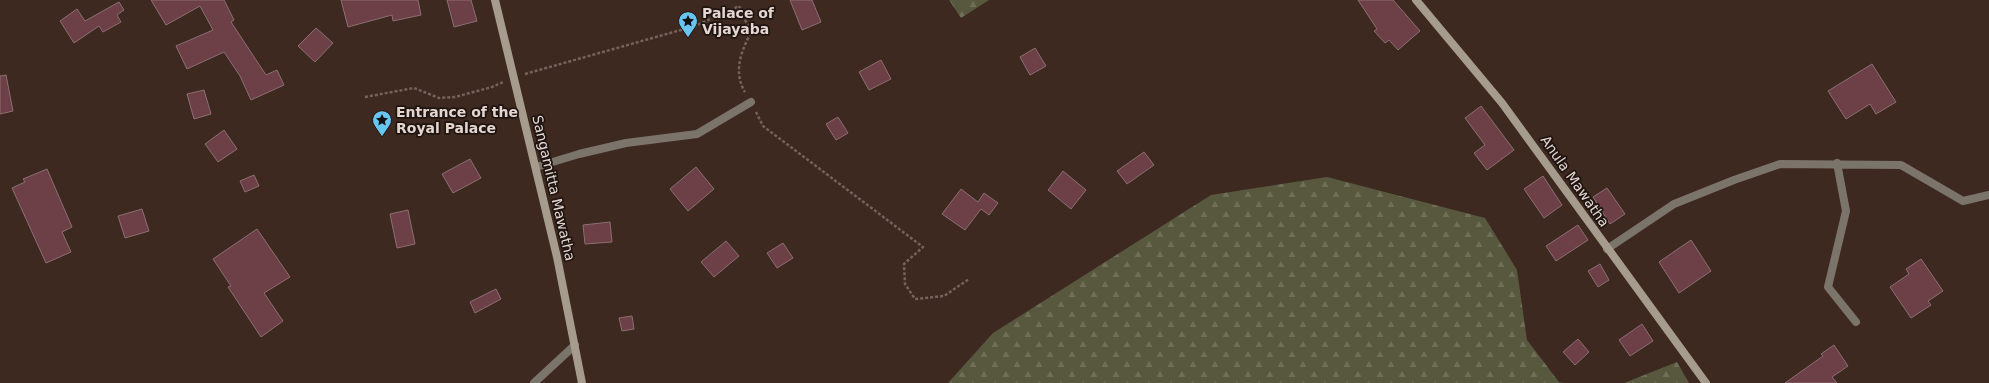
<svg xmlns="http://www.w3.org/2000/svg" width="1989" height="383" viewBox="0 0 1989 383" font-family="'DejaVu Sans',sans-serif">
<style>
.forest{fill:url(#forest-firs)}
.building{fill:#6d3f47;stroke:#8b6f73}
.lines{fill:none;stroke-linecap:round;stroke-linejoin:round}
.path{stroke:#75625a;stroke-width:2.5;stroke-dasharray:3 2;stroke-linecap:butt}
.service{stroke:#7b746b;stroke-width:8}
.minor{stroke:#7b746b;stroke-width:8}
.secondary{stroke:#a69c8d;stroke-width:8}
.labels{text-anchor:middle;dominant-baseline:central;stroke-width:3.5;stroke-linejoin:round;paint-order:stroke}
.poi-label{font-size:14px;font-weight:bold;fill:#e5d6d1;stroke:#1e1410;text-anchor:start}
.street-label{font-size:14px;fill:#e5d6d1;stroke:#1e1410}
</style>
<defs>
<pattern id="forest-firs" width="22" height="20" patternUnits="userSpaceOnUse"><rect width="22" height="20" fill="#57583e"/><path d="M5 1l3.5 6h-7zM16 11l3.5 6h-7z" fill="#6f6f59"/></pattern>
</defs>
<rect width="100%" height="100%" fill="#3e2920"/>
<path class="forest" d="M949 0H989L961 18Z
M1327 177 1485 218 1517 270 1527 340 1559 382 1564 383H948L993 333 1211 195Z
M1677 362 1689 383H1624Z"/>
<path class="building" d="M151 0H224L234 20 231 22 266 75 277 70 284 85 251 100 240 76 224 52 187 69 176 46 213 30 200 6 166 25Z
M341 0H418L421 15 393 21 392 15 348 27Z
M447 0H471L477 21 454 27Z
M790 0H812L821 22 802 30Z
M1358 0H1393L1420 31 1398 50 1389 40 1385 43 1374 31 1377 29Z
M119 2 124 10 117 15 121 22 103 32 99 26 74 43 60 21 77 9 85 21Z
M316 28 333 43 315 62 298 46Z
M1035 48 1046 66 1030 75 1020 57Z
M881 60 891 79 869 90 859 72Z
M1872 64 1896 102 1876 114 1870 104 1846 119 1828 91Z
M6 75 13 111 0 114V76Z
M204 90 211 114 194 119 187 94Z
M1481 106 1514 150 1487 170 1474 153 1485 145 1465 118Z
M838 117 848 133 836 140 826 124Z
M224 130 237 149 218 162 205 144Z
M1144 152 1154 165 1127 184 1117 171Z
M470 159 481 178 453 193 442 174Z
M696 167 714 189 688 211 670 189Z
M47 169 72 227 62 232 71 252 46 263 12 188 25 182 23 179Z
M1063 171 1086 190 1071 209 1048 190Z
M254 175 259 186 245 192 240 181Z
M1543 176 1562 205 1544 218 1524 189Z
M1607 188 1625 214 1610 224 1593 197Z
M961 189 978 202 984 193 998 203 989 215 981 209 965 230 942 214Z
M142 209 149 231 125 238 118 216Z
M408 210 415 244 397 248 390 214Z
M610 222 612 242 585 244 583 225Z
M1578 225 1588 240 1556 261 1546 246Z
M257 229 290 277 264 293 283 321 261 337 228 287 231 286 213 259Z
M1691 240 1711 271 1679 293 1659 262Z
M726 241 739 256 714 277 701 262Z
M783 243 793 258 777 268 767 253Z
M1921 259 1943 291 1928 301 1931 305 1911 318 1890 287 1909 274 1906 269Z
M1600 264 1609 280 1598 287 1588 271Z
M496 289 501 299 475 313 470 302Z
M632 316 634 329 622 331 619 318Z
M1642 324 1653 341 1630 356 1619 340Z
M1578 339 1589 352 1575 365 1563 352Z
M1834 345 1848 366 1832 377 1837 383H1785L1823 356 1821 354Z"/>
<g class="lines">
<path class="path" d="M525 74 695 26 739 6 751 33C741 50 733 73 745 92
M365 97 414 88 439 98 455 97 492 87 503 82
M756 112 763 126 923 247 904 264 905 284 915 299 944 296 969 279"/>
<path class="service" d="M1837 163 1846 211 1828 287 1856 322
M536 167 579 154 626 143 697 134 751 102
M1607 249 1674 204 1734 180 1780 164 1901 165 1963 201 1989 195"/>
<path class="minor" d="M534 383 575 345"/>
<path class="secondary" d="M495 0 557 257 582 383
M1416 0 1502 103 1706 383"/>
</g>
<defs>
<g id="sight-pin" transform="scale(1)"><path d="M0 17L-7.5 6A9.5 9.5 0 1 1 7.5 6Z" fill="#68c4f0" stroke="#1e1410"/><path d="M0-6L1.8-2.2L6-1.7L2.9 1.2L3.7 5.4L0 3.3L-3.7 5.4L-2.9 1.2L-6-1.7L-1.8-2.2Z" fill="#111"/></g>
</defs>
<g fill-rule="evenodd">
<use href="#sight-pin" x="688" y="21"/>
<use href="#sight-pin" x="382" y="120"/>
</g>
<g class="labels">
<g class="poi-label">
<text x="702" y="13">Palace of<tspan x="702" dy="16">Vijayaba</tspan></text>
<text x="396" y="112">Entrance of the<tspan x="396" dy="16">Royal Palace</tspan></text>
</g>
<g class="street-label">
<text transform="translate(1575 181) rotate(55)">Anula Mawatha</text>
<text transform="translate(554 188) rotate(77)">Sangamitta Mawatha</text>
</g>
</g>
</svg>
